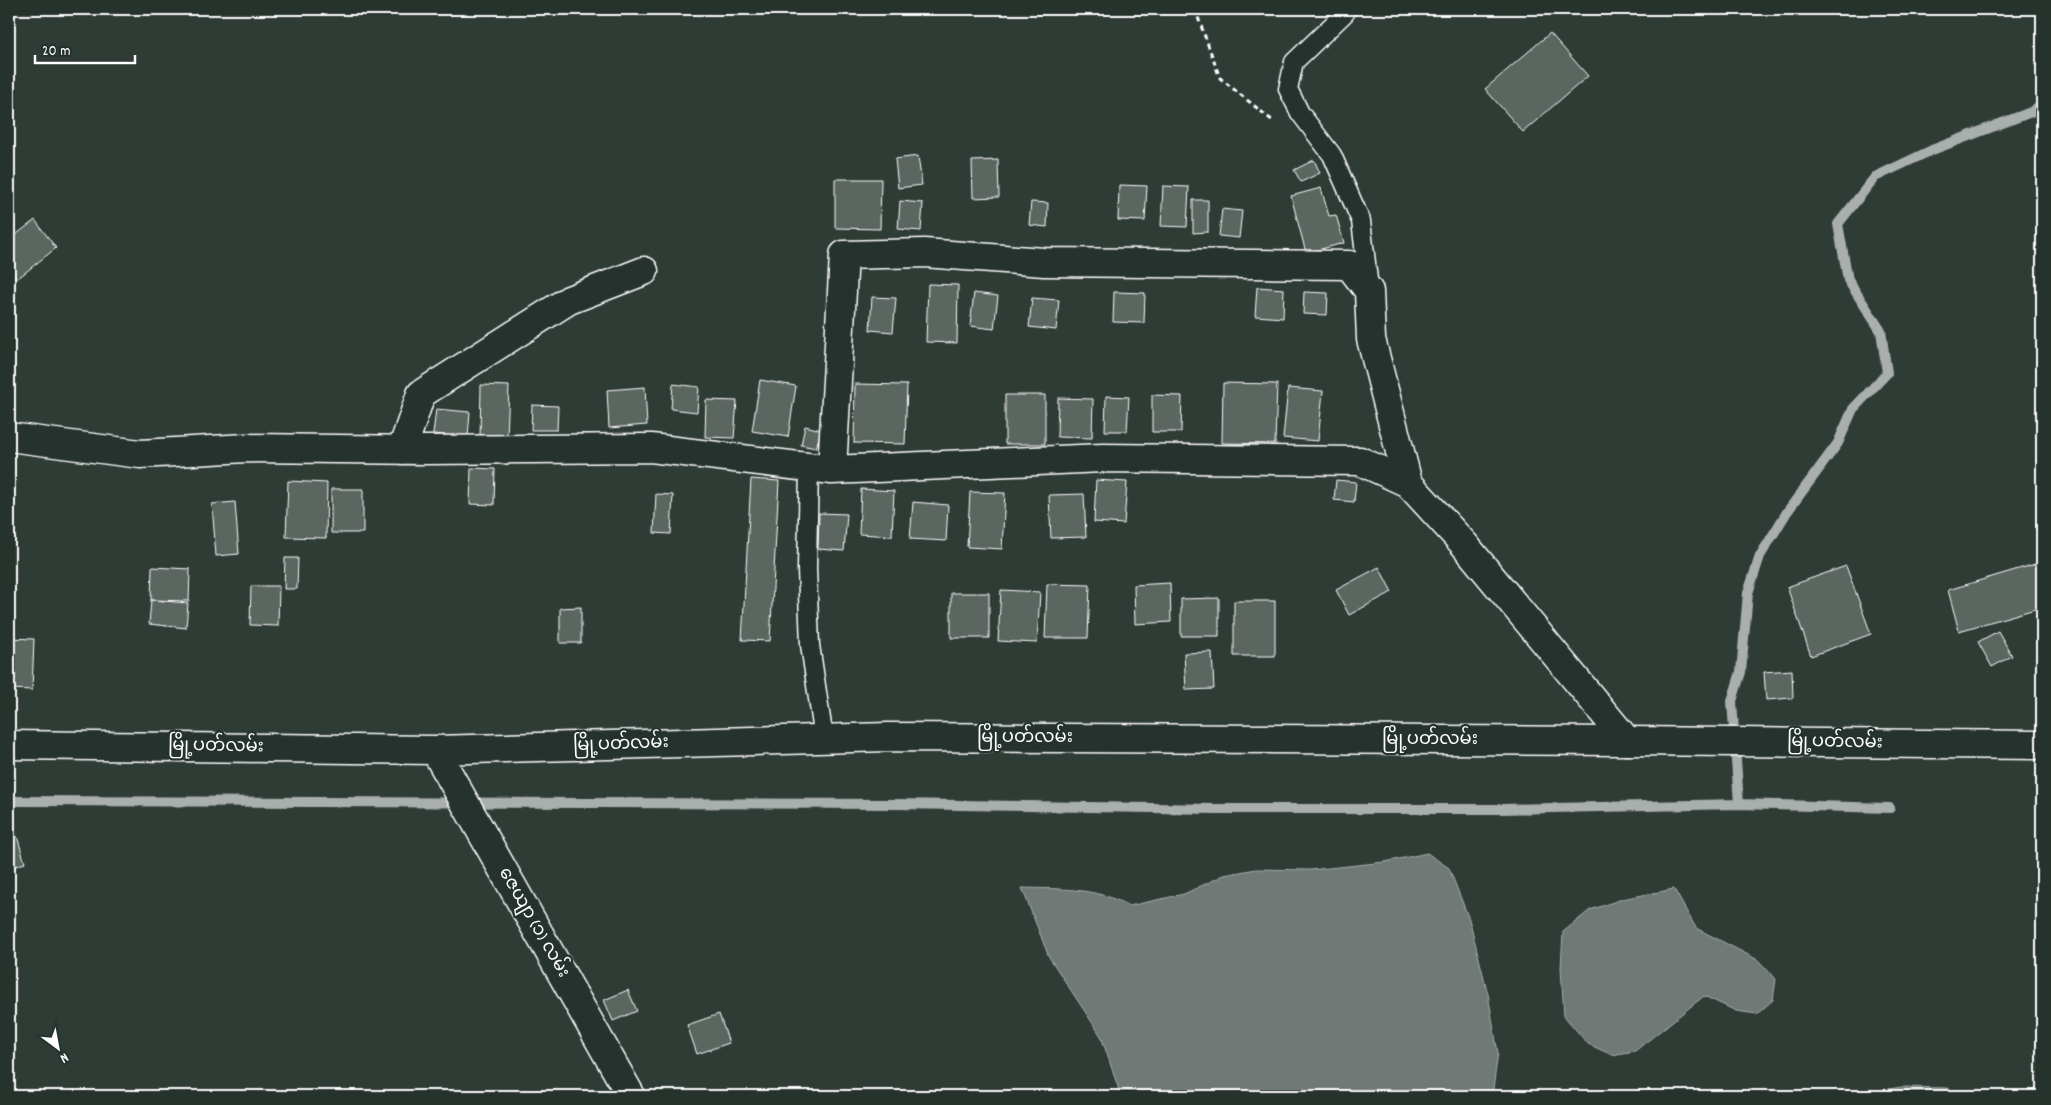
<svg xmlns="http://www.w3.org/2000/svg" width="2051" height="1105" viewBox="0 0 2051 1105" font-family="Dekko,'Noto Sans Myanmar',sans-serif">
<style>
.water{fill:#707975;stroke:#a9afac}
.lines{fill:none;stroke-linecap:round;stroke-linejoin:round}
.stream{stroke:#a9afac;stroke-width:10}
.building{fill:#5b6661;stroke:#fff}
.lane-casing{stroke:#fff;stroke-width:21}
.street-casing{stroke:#fff;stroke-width:31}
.secondary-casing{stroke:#fff;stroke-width:31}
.path{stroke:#fff;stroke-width:3;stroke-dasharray:5 4;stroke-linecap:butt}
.lane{stroke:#26332d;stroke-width:18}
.street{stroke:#26332d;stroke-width:28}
.secondary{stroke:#26332d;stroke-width:28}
.labels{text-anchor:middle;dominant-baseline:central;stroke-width:4.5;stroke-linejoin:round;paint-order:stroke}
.street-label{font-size:18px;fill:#fff;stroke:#26332d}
</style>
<rect width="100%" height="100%" fill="#2f3b35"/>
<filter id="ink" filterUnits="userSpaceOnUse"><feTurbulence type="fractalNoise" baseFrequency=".02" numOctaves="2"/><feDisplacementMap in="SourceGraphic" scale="10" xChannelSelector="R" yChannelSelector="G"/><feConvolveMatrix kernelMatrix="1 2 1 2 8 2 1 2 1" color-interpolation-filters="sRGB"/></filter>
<g filter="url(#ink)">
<path class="water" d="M1427 853 1449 868 1469 919 1488 994 1498 1053 1492 1096H1121L1101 1036 1049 957 1022 888C1060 889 1095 887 1129 906L1184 894 1224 875 1256 869 1310 870 1385 862Z
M1674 889 1696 928 1758 960 1776 979 1773 1000 1757 1014 1736 1011 1704 996 1635 1051 1612 1055 1588 1044 1564 1016 1561 968 1563 932 1590 910 1622 899Z
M1901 1087 1948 1088 1960 1096H1854L1860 1094Z"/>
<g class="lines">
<path class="stream" d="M9 801 895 804 1215 809H1501L1739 804 1890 808
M1739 804 1732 701 1741 672 1748 593 1760 556 1787 512 1838 443 1853 409 1887 373 1881 331 1848 280 1838 224 1875 177 1932 150 2031 112 2042 104"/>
</g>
<path class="building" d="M1550 33 1588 76 1523 132 1485 89Z
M918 156 922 185 898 188 895 159Z
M998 160 999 197 973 198 972 161Z
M1314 160 1320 173 1301 182 1294 170Z
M835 179H881L880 229 835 228Z
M1119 185 1147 186 1145 221 1118 220Z
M1163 186 1189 187 1187 227 1161 226Z
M1321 188 1329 216 1336 215 1344 243 1306 253 1291 196Z
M1193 200H1208V232L1193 233Z
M900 201 923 203 921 231 898 229Z
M1031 202 1048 203 1047 227 1029 225Z
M1222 209 1242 211 1239 238 1219 236Z
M35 220 56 248 17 279 9 269V240Z
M928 284 958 285 957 343 926 342Z
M1257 287 1284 289 1283 318 1255 316Z
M1114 292 1145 293 1144 323 1113 322Z
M1304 292 1328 293 1327 315 1303 314Z
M974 293 998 296 994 329 970 326Z
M872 297 896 298 893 332 870 330Z
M1032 298 1059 300 1056 330 1029 327Z
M760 380 796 386 788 437 752 431Z
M1223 383 1277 384 1275 444 1222 443Z
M673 384 699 387 697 412 671 409Z
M855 384 907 385 905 444 854 443Z
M481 385 509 386 507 439 480 438Z
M645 387 647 425 609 428 607 390Z
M1288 388 1323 391 1318 441 1283 438Z
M1005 395H1045V444H1005Z
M1152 395 1182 396 1181 432H1152Z
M1106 396 1129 397 1127 431H1105Z
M1058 398 1093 399 1092 438 1057 437Z
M706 400 737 401 734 438 705 437Z
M532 405 558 406 557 430H531Z
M436 409 470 412 468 437 433 434Z
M805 426 821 430 816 448 801 445Z
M471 468 495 469 494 505 470 504Z
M751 479 779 481 770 641 742 640Z
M1096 480 1127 482 1124 524 1094 522Z
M1336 480 1356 482 1354 502 1334 500Z
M288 481 327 483 326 538 286 537Z
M331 489H363V533H331Z
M861 489 894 491 892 536 859 534Z
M970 492 1005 493 1002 549 967 547Z
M656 494 673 495 671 534 654 533Z
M1084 494 1086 537 1051 538 1049 495Z
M235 502 239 554 216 556 212 504Z
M913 502 948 505 946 541 910 539Z
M819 513 847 514 844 551 818 549Z
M285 558H298L297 589H284Z
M2042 562V607L1959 631 1948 590Z
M1846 566 1871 634 1811 656 1787 587Z
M152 567 190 569 189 601 151 600Z
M1379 567 1392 592 1349 615 1336 590Z
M1170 583 1171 622 1135 624 1134 585Z
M1047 584 1090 585 1088 638H1045Z
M251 586H279L278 626 250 625Z
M1001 590 1040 592 1037 643 998 641Z
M951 593H989V638H951Z
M1219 598V636H1181V599Z
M151 600 188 603 186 628 149 624Z
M1234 601H1275V656H1234Z
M581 607V643H560V608Z
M1998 631 2012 656 1992 667 1978 642Z
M9 638 34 639 32 690 9 689Z
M1212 652 1214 689 1186 690 1184 653Z
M1792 670 1793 698 1766 700 1764 672Z
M17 836 25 863 9 868V838Z
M628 990 637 1011 613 1021 604 1000Z
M719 1014 729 1043 697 1054 687 1025Z"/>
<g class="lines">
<g class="lane-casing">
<path id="lane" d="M1345 13 1294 62 1288 89 1300 113 1332 155 1361 221 1369 288
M809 467 807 569 810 645 824 739"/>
</g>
<g class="street-casing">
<path id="street" d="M9 437 140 454 246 448 426 450 651 448 832 470 1103 458 1360 461 1408 483
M402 450 421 394 569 300 644 271
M832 470 844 255 924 253 1044 262 1349 265 1369 291 1371 339 1408 483 1464 544 1627 741"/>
</g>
<g class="secondary-casing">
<path id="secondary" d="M9 745 435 750 888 737 1627 741 2042 745
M435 750 631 1096"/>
</g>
<path class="path" d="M1195 9 1220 78 1273 121"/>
<use href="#lane" class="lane"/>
<use href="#street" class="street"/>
<use href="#secondary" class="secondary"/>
</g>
</g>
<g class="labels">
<g class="street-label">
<text x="1025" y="738">မြို့ပတ်လမ်း</text>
<text x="1430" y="740">မြို့ပတ်လမ်း</text>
<text transform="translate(1835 743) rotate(1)">မြို့ပတ်လမ်း</text>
<text transform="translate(621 745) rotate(-2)">မြို့ပတ်လမ်း</text>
<text transform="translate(216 747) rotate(1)">မြို့ပတ်လမ်း</text>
<text transform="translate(533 923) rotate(60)">ဇေယျာ (၁) လမ်း</text>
</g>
</g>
<rect width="2051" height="1105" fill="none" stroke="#26332d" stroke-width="30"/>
<rect x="15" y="15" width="2021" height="1075" fill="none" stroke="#fff" stroke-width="2" filter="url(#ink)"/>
<g transform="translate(58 1048) rotate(148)" stroke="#26332d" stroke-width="4" paint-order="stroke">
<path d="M0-4L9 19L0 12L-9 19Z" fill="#ffffff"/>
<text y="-8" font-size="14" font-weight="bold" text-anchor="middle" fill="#ffffff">N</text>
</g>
<path d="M35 55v8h100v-8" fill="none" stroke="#ffffff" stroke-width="2.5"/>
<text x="42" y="55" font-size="15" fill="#ffffff" stroke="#26332d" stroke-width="4" paint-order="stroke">20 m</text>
</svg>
